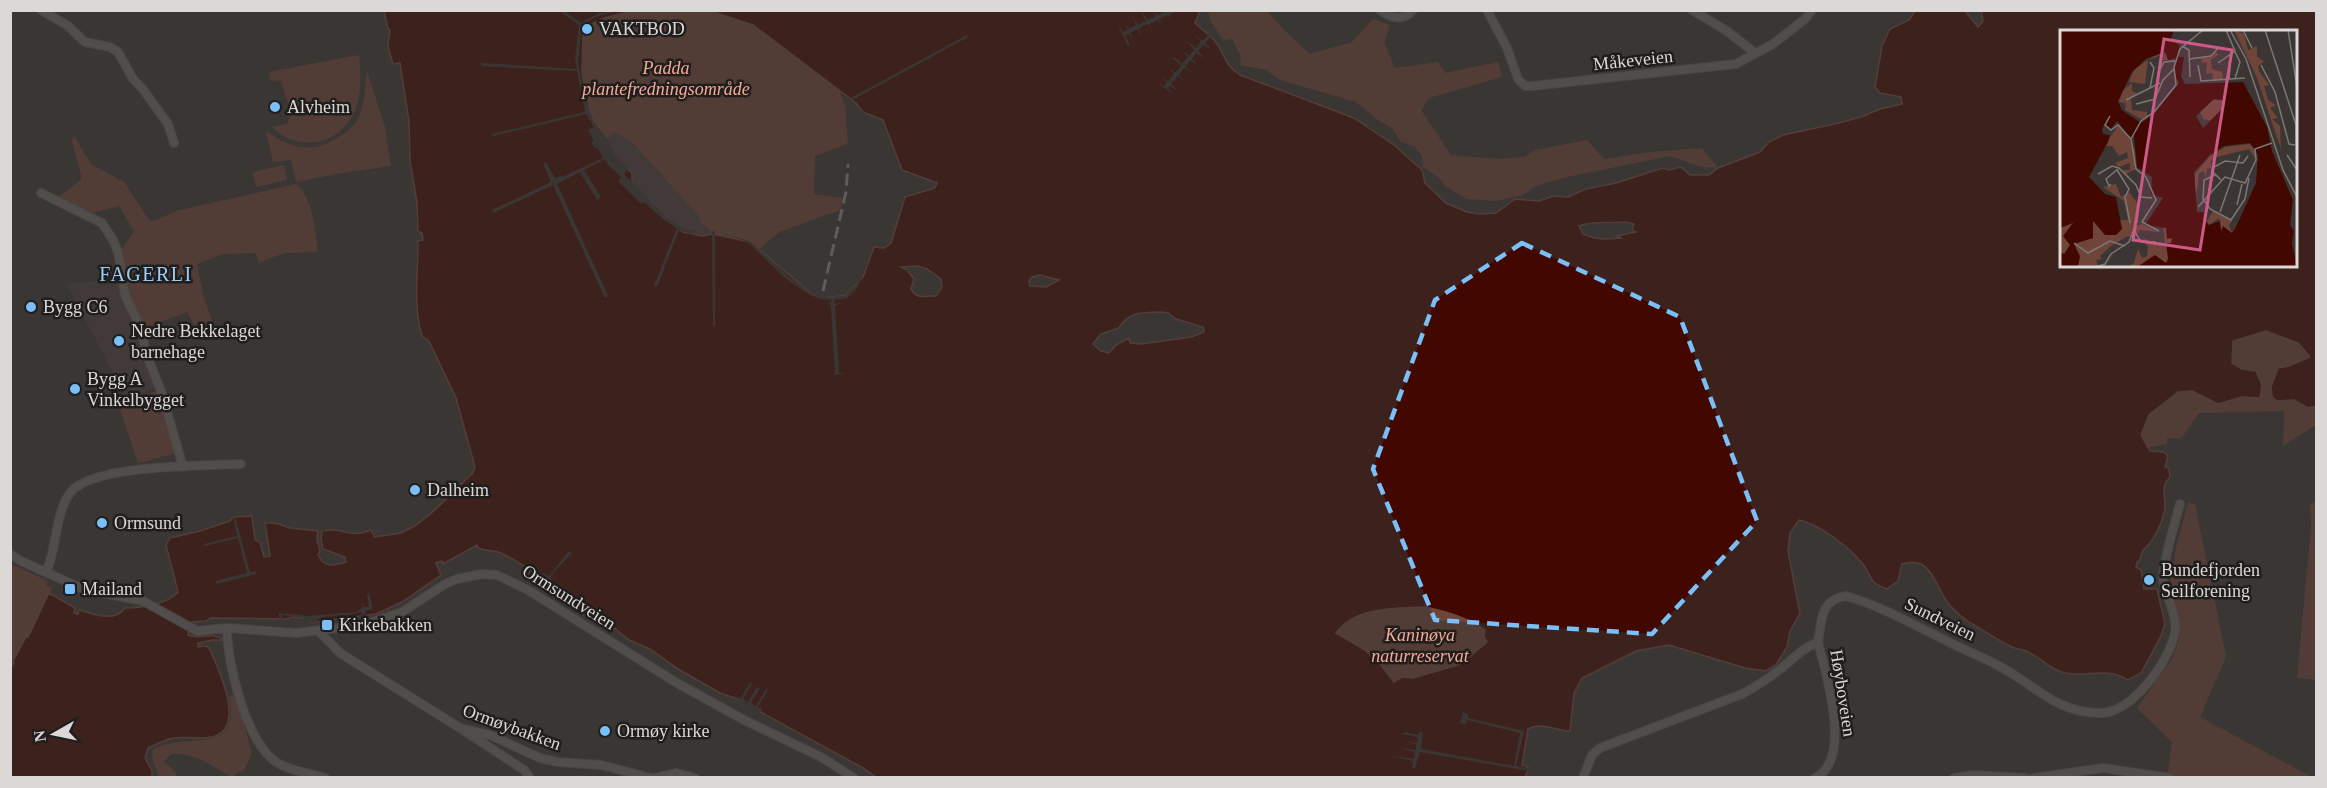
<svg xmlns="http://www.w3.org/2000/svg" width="2327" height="788" viewBox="0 0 2327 788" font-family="'Times New Roman',serif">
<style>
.built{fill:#4b3f3c}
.green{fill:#6f4439}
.water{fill:#420800;stroke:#704640;stroke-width:1.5;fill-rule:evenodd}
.pier{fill:#3b3634}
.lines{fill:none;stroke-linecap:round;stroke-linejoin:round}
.minor-casing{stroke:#5a5554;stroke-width:10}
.minor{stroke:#6e6867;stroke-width:8}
.rail{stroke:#8e8a88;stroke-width:3;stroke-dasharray:12 6;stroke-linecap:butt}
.marked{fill:none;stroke:#7abff8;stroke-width:4.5;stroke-dasharray:12 8;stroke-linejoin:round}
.poi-dot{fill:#7abff8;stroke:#201e1d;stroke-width:2}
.labels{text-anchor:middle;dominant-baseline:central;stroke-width:5;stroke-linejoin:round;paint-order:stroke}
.poi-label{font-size:18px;fill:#dbd8d7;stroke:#201e1d;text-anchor:start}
.street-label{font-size:18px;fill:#dbd8d7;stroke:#201e1d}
.park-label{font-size:18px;font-style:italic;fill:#f6a995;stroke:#201e1d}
.neighbourhood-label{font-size:20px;letter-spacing:1.5px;fill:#9ccdf8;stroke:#201e1d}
.inset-road{fill:none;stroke:#7b7775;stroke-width:1.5}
.view{fill:#cb5b86;fill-opacity:0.15;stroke:#cb5b86;stroke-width:3}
.inset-edge{fill:none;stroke:#dbd8d7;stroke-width:3}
</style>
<rect width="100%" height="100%" fill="#3b3634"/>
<path class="built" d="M615 132 634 144 713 234 702 236 683 232 651 204 615 160 606 139Z
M117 279 125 306 138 329 143 358 153 377 154 389 126 398 67 284Z"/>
<path class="green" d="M608 10 710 11 729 16 753 25 839 90 845 105 848 144 815 156 814 194 843 198 840 210 779 232 759 249C744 237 726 242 713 234 708 230 709 227 702 225L699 217 634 144 615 132 606 139 591 118 578 63 580 37 583 26Z
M1208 11H1267L1284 30 1310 54 1352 42 1373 19 1390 25 1384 43 1395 68 1438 62 1445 73 1498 62 1502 77 1429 98 1421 110 1451 155 1498 159 1524 157 1535 150 1587 140 1604 159 1650 152 1702 148 1718 168 1702 167 1670 156 1567 177 1536 186 1523 195 1496 201 1467 199 1446 187 1438 177 1423 167 1422 156 1415 147 1400 141 1392 128 1378 120 1356 102 1280 80 1266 70 1240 65 1241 57 1232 39 1223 40 1210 20Z
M359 55C361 74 362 97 353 114 338 146 296 152 272 127L287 124 290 116V109L281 81 270 80 269 72Z
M367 71 385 127 391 166 341 173 296 182 291 160 273 162 266 131C290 148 313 155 339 137 347 132 355 126 359 117 365 103 365 86 367 71Z
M74 136 91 164 124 182 149 220 154 221 176 211 296 184C313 198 315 230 318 252L284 253 259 263 256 253 222 254 197 264 203 295 215 330 198 332 187 312 145 328 127 292 120 252 134 231 119 206 93 213 58 198 82 179 72 141Z
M284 165 287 180 256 187 253 172Z
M2316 278V425L2283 446 2284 411 2199 413 2181 439 2167 438V444L2150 447 2084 474 2100 375Z
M156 391 176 453 138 463 118 404Z
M2316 500V680L2297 678 2311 526 2310 506Z
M2188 503 2195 504 2226 657 2200 717 2308 775V777H2167L2172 742 2137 708 2172 659 2179 640V621L2169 588 2177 543Z
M1393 542 1546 675 1301 687 1328 560Z
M11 564 48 581 46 585 52 588 11 669Z
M235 694 252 753 244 770 231 777C212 766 194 752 171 754L164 762 173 769 178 777H159L153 761 152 751C185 728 242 761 229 696Z"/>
<path class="water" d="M1981 10 2316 11V406L2308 408 2294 400 2277 401 2272 397 2271 387 2278 368 2289 366 2310 357 2298 343 2266 331 2233 341 2232 363 2242 369 2256 371 2262 385 2260 398 2242 397 2218 404 2192 391 2178 392 2149 415 2141 435 2150 451 2164 452 2168 456 2165 467 2169 468 2170 477C2158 489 2168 500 2164 513 2161 526 2152 543 2143 550L2139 562H2137L2136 567 2141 570 2144 589H2157L2165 623 2161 636 2141 673 2128 680C2105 666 2088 678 2065 673 2048 669 2041 657 2026 651 2022 649 2017 649 2012 647 1998 641 1983 630 1969 622 1960 616 1952 609 1946 600 1934 582 1930 555 1902 564L1898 581 1887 589C1866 581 1874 578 1862 563 1849 547 1819 524 1799 520L1790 533 1788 551 1800 614 1790 631 1787 647 1776 665 1766 671 1745 668 1669 645 1636 651 1582 678 1574 693 1570 731C1556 731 1542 721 1528 729L1522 765 1529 768 1525 777H876L863 768 735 698 720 693 678 669 650 649 629 640 613 627 602 626 592 621 579 611 571 599 561 592 537 581V574C525 567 512 557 498 552 491 550 485 551 478 548L477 545 443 564 442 561 436 563 441 575 402 602 376 614 310 623 309 619 293 617 287 619 211 618 206 621 191 622 188 635C200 640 213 631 223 640H212L198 643V647L207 646 210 650C219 670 247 729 212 737 198 740 183 735 169 739 162 741 155 745 148 748L145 758 152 771V777H11L10 670 14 662 13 661 26 637H28L49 593 75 608 74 613 78 614 79 610C93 614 115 623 125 608 141 608 168 604 178 592L166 545 170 538 200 531 230 521 233 517 252 516 255 540 260 542 264 557 270 556 265 523H275L290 528 318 531 317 539 320 551 318 555C324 569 335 565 346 562L345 557 323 549 321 539 322 531C326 531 333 529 336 530 349 533 358 536 371 530L375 537C384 535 395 535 403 532 427 522 453 491 472 474L475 467 456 398 429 341 422 336C413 306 418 275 418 241L423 240 422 233 418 231 417 203 410 161 409 121 400 63 393 64 388 46 390 30 388 29 384 11H632L604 18 583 28 582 74 591 118 615 160 632 173V183L651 204 670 222 683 232 702 236 713 234 750 242 812 294 825 298 846 295 863 277 874 247 884 248 891 243 905 197 935 188 937 183 902 170 883 120 863 112 856 103 753 25 710 11H1200L1195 23C1201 29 1208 34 1214 40 1227 55 1221 62 1240 75L1354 118 1394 145 1422 170 1425 183 1446 203 1467 212 1480 214 1496 213 1515 199 1539 201 1554 196 1568 197 1586 189 1616 183 1663 168 1669 170 1681 167 1690 175H1709L1718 168 1760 152 1769 142 1783 135 1839 123 1864 116 1880 109 1902 104 1901 97 1880 93 1875 87 1882 46 1890 29 1909 20 1915 11H1965L1978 27 1983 21ZM2062 32H2296V266H2062ZM1625 222 1634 224 1632 230 1636 232 1617 236 1621 238C1605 239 1601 241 1583 234L1579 226C1593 220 1610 224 1625 222ZM917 266 927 269 941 279 942 287 936 296C925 295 918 301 911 289L914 279 907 270 901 267ZM1040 275 1059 280 1046 287 1030 286 1029 281 1032 277ZM1161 312 1168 313 1176 319 1203 327 1204 332 1191 337 1141 344 1130 343 1129 338 1116 345 1109 353 1101 351 1093 344 1101 334 1119 328C1129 311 1142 313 1161 312ZM1425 607C1444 611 1469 618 1485 630L1484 637 1487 642 1461 664 1413 678 1402 677 1394 682 1380 664 1365 650 1336 633C1354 607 1395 608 1425 607Z"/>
<path class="pier" d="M560 11H564L581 23 599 13 617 11 595 17 587 22 581 32 578 63 586 102 594 122 610 143 614 154 628 168 624 174 667 218 684 229 697 232 691 234 679 230 657 287 654 286 677 228 663 219 644 202 641 204 618 181 621 177 608 165 605 159 584 170 601 197 597 200 580 172 557 184 608 296 605 298 553 185 493 213 492 210 551 182 543 163 546 162 555 178 561 176 562 177 603 158 597 147 595 148 591 142 594 141 588 130 594 127 586 114 493 136 492 134 585 112 577 71 481 66 482 63 577 69 575 59 579 25Z
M1141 11 1148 20 1156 16 1153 11 1158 15 1166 11H1177L1169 15 1173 24 1168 15 1159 19 1164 29 1158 20 1149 24 1153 34 1148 24 1139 28 1143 39 1138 29 1130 33 1134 43 1129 34 1125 35 1130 45 1128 46 1117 23 1123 32 1128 30 1123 20 1129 29 1136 25 1133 16 1138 25 1146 21Z
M1194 34 1203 41 1209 34 1211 36 1205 43 1213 50 1203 45 1198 51 1205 59 1196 53 1192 59 1199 67 1190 60 1185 67 1194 74 1184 68 1179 75 1186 83 1178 76 1171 84 1179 92 1170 86 1168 88 1175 96 1155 80 1164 86 1167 82 1160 75 1168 81 1174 74 1167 66 1175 73 1181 66 1173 58 1174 57 1182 64 1188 57 1180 49 1189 56 1194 50 1187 41 1196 48 1201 41Z
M967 35 968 37 856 98 847 100Z
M712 231H715V326H713Z
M719 232 750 241 790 278 811 293 824 297 846 296 848 292 850 293 856 286 863 267 861 280 855 291 847 298 834 300 835 304 842 303 835 306 839 373 845 374 829 375 835 374 831 306 829 304 832 300 820 299 808 294 785 278 748 242Z
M233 517 236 520 250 572 256 571V574L216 584V581L247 573 238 538 205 546 204 544 237 536Z
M569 551 572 553 553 573 550 577 552 579 546 589 537 585 543 573 549 576Z
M369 593 373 609 365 611V616L363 617 361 612 348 615V619L346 615 322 617 317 620V622L310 623 309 620 303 621V618L282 615V619H279V613L309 616 356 612 363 607 360 599 364 607H369L367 594Z
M750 682 752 684 743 699 748 702 757 687 760 688 751 703 756 706 766 689 768 690 758 707 762 709 760 714 736 703 738 697 741 698Z
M1463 712 1468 714V718L1524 731 1516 766 1529 769V771L1420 752 1415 768H1412L1413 761 1388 755 1414 759 1415 752 1399 748 1416 750V744L1401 741 1417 743 1418 737 1403 734 1404 732 1418 735 1419 732H1423L1421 749 1514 766 1520 733 1467 720 1466 724 1460 723Z"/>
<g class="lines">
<g class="minor-casing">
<path id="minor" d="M41 10 68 26 85 42 110 47 118 52 133 79 142 88 168 124 174 143
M1380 10C1392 18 1402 22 1413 10
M1487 10 1507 48 1518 79 1525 86H1532L1736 64 1773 44 1805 19 1812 10
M1692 10 1727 31 1755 53
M41 193 102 223 113 240 118 252 125 295 142 331 146 353 161 391 183 467
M10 554 21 561 83 589 143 601 197 631 227 628 296 633 363 625 402 612 445 584 457 579 482 574 497 575 528 590 677 683 744 720 821 757 854 778
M46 572C57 549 55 513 70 493 91 464 206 466 241 464
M227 628C227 664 246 741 276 762 289 771 310 773 325 778
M319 631 340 653 460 728 490 735 540 758 558 762 601 765 651 778
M463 730 524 770 530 778
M655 778 676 773 695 778
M1583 778 1592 755 1600 748 1742 694C1755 687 1768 679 1779 670 1794 659 1799 650 1818 642 1822 622 1819 600 1846 596 1881 606 1912 624 1945 640 1965 651 1987 658 2006 670 2039 689 2057 712 2099 713 2131 715 2170 661 2175 632 2178 615 2165 596 2163 579 2162 567 2176 518 2180 504
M1815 778C1853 760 1826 674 1818 642
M1954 778 1972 775 2026 778
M2033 778 2103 768 2170 778"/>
</g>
<use href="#minor" class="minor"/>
<path class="rail" d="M823 291 846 192 848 164"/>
</g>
<path d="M0 0H2327V788H0ZM1522 243 1680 317 1757 521 1652 634 1435 620 1373 469 1435 300Z" fill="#3b3634" fill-opacity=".55" fill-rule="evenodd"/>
<path class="marked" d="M1522 243 1680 317 1757 521 1652 634 1435 620 1373 469 1435 300Z"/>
<g class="poi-dot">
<circle cx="587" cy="29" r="6"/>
<circle cx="275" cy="107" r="6"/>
<circle cx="31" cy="307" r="6"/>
<circle cx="119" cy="341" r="6"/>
<circle cx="75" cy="389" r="6"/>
<circle cx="415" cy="490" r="6"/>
<circle cx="102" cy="523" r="6"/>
<circle cx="2149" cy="580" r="6"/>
<rect x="64" y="583" width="12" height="12" rx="3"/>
<rect x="321" y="619" width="12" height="12" rx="3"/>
<circle cx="605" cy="731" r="6"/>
</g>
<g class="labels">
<g class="poi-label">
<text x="599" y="29">VAKTBOD</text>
<text x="287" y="107">Alvheim</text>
<text x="43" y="307">Bygg C6</text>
<text x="131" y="331">Nedre Bekkelaget<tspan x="131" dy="21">barnehage</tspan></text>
<text x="87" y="379">Bygg A<tspan x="87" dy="21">Vinkelbygget</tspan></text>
<text x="427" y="490">Dalheim</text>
<text x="114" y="523">Ormsund</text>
<text x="2161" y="570">Bundefjorden<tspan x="2161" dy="21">Seilforening</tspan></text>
<text x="82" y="589">Mailand</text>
<text x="339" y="625">Kirkebakken</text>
<text x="617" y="731">Ormøy kirke</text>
</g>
<g class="street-label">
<text transform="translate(1633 60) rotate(-6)">Måkeveien</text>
<text transform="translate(569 597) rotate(32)">Ormsundveien</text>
<text transform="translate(1940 619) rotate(26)">Sundveien</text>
<text transform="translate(1843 693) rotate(81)">Høyboveien</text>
<text transform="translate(512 727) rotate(20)">Ormøybakken</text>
</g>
<g class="park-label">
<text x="666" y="68">Padda<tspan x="666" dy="21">plantefredningsområde</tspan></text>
<text x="1420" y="635">Kaninøya<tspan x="1420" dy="21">naturreservat</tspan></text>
</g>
<g class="neighbourhood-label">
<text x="146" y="274">FAGERLI</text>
</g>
</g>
<g transform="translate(2060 30)">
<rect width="237" height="237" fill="#3b3634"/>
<path d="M174 0 184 4 188 20 197 16V26L204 32 198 36 199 41 209 55 204 56 208 70 216 75 210 78 218 88 212 89 220 96 221 119 197 48ZM154 22 159 24 151 30 152 39 162 42 163 50 153 51 152 43 146 44 147 33 141 32 142 28 153 27ZM105 23 109 30H103L104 24 88 30 85 54 69 52 74 40 83 33 97 24ZM72 53V61L77 63 71 68 72 80 87 82V88L81 89 65 80 66 73 59 72 63 60ZM152 70H163L161 82 153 91 143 89 140 82ZM58 96 71 110 75 122 76 139 66 144 63 140H70V133L59 137 55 133 68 128 67 122 59 126 52 116H44ZM189 114 196 118 195 128 189 119 157 127 150 132 152 138 147 139 146 148 144 141 139 143 138 155 136 164 134 166 135 144 150 126 165 117ZM56 154 61 167 69 162 78 174 76 196 82 194 99 202 80 200 74 208 68 206 51 216 40 226 42 229 36 230 38 236 34 237H13L0 230V190H68L64 171 43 157ZM153 181 172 191 169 195 172 203 161 201 159 188 149 195 147 191ZM103 193 111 196 117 237H67L74 233 78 219 82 228 87 226 88 217 82 208 105 217Z" fill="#6f4439"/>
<path d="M0 0H114L111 9 120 16 118 21 119 27H124L121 47 125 54 183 52 207 97 212 121 233 170 230 195 234 201 232 213 237 237H77L95 225 106 233 108 229 109 236 106 213H111L112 208 107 209 106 198 85 195 103 168 91 164 92 147 77 137 74 106 70 107 57 91 51 99 46 96 48 87 42 99 43 104 50 105 48 112 29 147 45 164 56 167 62 199 56 205H45L33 191V208L14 214 20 226 18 237H0V222L4 224 10 215 3 206 13 193 0 198ZM105 22 108 30 116 28 114 44 119 53 94 84 81 93 62 80 58 71 72 42 86 29ZM154 69 162 70 163 78 143 98 136 86ZM190 113 198 125 196 153 175 199 172 203 163 196 161 201 160 191 149 195 143 190 144 182H137L134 142 150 125 164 116Z" fill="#420800" fill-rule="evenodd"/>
<path class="inset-road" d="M170 0 186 29 223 140 237 167M183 0 192 18M205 0 237 98M228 0 237 57M122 16 129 20 130 47M130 29 151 26 159 17M90 32 94 38 90 58M158 33 175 21 166 0M138 35 141 51 185 48M201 35 215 62 229 114 235 115M100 39 104 32 115 31M175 49 180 32 175 22M169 50 171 24M66 70 100 53M76 74 95 69 103 50 114 39M50 86 45 95 51 100 58 95 71 109 76 139 86 147 96 170 82 192 99 201M236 97 237 136M71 109 81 91 94 82 116 55 114 37 120 19 143 0M227 125 237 140M59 138 76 155 81 167 92 168M57 140 69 159 65 167 70 193M38 144 52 136 59 138M155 145 144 150 143 169 150 179 171 190 185 169 189 148M161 150 152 141 154 137 165 131 183 133 188 126M51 154 49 156 46 149 58 139M177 175 182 154M138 177 165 147 185 153 196 130 195 119 212 113M160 182 180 125M75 202 81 212H96M14 213 28 223 50 211 65 216M35 237 45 234 51 224 69 212 77 191 80 162"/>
<path class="view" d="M104 9 172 20 140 220 73 210Z"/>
<rect width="237" height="237" class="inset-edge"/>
</g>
<rect width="2327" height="788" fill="none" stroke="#dbd8d7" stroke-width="24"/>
<g transform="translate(54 734) rotate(261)" stroke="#201e1d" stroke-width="4.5" paint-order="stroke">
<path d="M0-4.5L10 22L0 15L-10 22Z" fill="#dbd8d7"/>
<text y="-9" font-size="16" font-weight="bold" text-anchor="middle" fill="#dbd8d7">N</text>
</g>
</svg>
